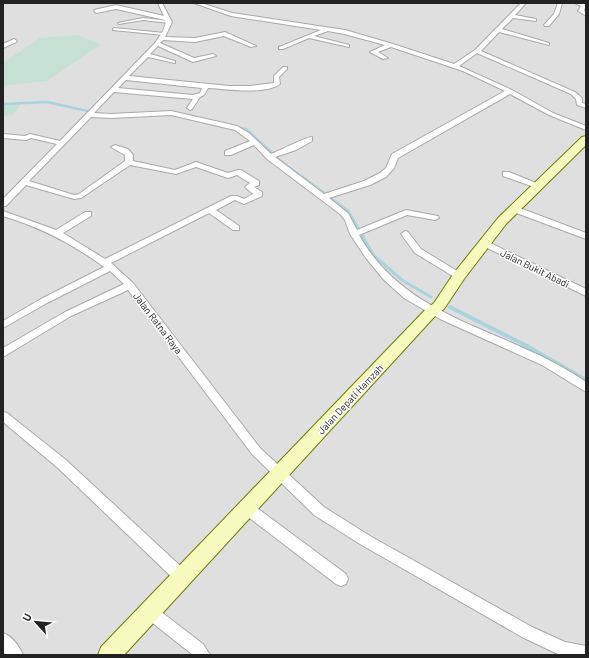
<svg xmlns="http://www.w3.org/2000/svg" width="589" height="658" viewBox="0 0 589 658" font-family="Barlow,sans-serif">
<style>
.residential{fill:#e0dfdf}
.wetland{fill:#c6e0d4}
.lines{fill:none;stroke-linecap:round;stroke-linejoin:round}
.stream-far2{stroke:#aad3df;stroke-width:2.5}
.stream-far1{stroke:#aad3df;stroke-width:3}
.stream{stroke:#aad3df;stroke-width:4}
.lane-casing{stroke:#a9a9a9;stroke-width:2}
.street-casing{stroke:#a9a9a9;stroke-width:2}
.secondary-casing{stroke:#707d05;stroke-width:2}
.lane{fill:#fff;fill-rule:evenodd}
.street{fill:#fff;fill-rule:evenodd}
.secondary{fill:#f7fabf;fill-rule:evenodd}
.labels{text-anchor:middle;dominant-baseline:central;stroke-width:3;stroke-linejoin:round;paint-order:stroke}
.street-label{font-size:10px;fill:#222;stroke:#fff}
</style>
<rect width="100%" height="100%" fill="#f2efe9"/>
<path class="residential" d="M3 3H586V655H3Z"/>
<path class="wetland" d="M77 35 101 44 47 81 3 86V63L40 38Z
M23 101 14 114 3 116V104Z"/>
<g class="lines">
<path class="stream-far2" d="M3 104 47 102 101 114
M235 127 246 129 282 162 308 181"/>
<path class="stream-far1" d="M306 180 348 211 374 256 402 280 431 297"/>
<path class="stream" d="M450 307 527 346 586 380"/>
<g class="lane-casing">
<path id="lane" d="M143 18 169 21 170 22 169 23 143 20 119 24 118 23Z
M114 28 164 33 165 34 164 35 113 30V29Z"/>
</g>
<g class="street-casing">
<path id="street" d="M158 3H162L172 22 165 37 195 38 225 32 256 46 251 47 224 36 195 42 163 40 160 43 194 58 213 54 216 56 193 62 158 46 150 54 175 61V63L148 57 129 76 229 86H250L274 83V76L283 67H287V69L279 77 280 84C265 95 227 89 208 88L204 95 200 97 192 109 190 110 187 108 193 99 114 92 94 113 111 114 171 111 237 126 249 133 271 154C279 151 306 137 312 137V141L296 150 275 157 324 194 364 181 380 173 386 168 392 154 505 91 463 71 391 47 378 52 388 58 383 59 370 52 385 45 344 34 328 31 314 36 349 45V47L309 38 283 49H279V47L321 30 231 16 194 3H201L232 13 345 30 393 44 454 64 475 50 521 3H526L515 15 536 19V21L513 18 502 29 549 43V45L499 32 481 51 575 92 582 98V103L586 104V108L577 105 576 99 571 94 477 53 459 66 512 90 553 113 586 126V130L549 115 510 94 398 158 394 168 386 177 370 185 329 198 348 213 357 230 406 210 438 216 439 218 435 220 407 215 359 235C407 322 511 329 586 382V392L542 365 440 319 404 298 384 280 366 258 350 234 345 220 340 214 267 159 254 145 231 155H225V151L250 141 235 130 171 115 111 118 91 117 29 181 74 195 79 194 125 161V155L111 147 115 145 128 149 133 155V161L175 170 196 162 228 173 238 170H241L259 181V185L254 187 262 192V196L244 204 235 200 216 210 239 226V230H233L209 213 111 263 133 283 260 448 324 507 370 536 532 627 565 642 586 646V655H560L522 637 360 544 314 515 252 454 128 290 71 316 3 357V348L65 312 124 284 110 271 47 303 3 328V321L41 299 104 267C73 244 40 227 3 216V211L56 230 85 212H91V216L63 233 105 259 231 196H237L244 199 253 194 245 187 250 183 237 175 228 178 196 167 176 174 130 165 81 198 74 199 26 185 6 206H3V199L57 144 31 138 26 140 3 138V134L25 136 30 134 60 141 155 43 163 31 166 22 165 20 116 9 96 13 94 10 116 5 164 16ZM126 80 202 88 200 93 193 95 118 88Z
M558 3H562L559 14 549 26H545L544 25 554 14Z
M575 3 586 4 584 11 586 12V16L578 11 581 6Z
M14 39 17 41 16 42 3 48V44Z
M503 172H509L541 185 537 187H534L503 176Z
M511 207H517L586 233V239L511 211Z
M405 231 408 232 421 249 462 274 464 276 462 278H456L415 253 401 234Z
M484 240 586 289V296L481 245 480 243 481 241Z
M3 412 7 413 66 460 188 573 190 578 188 583 183 585 178 583 58 468 3 422Z
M248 503 253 505 346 574 348 579 346 584 341 586 336 584 243 513 242 509 243 505Z
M150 605 155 607 203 644 210 655H193L145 617 143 612 145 607Z
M3 633C12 636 19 646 23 655H6L3 652Z"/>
</g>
<g class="secondary-casing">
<path id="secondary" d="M586 136V145L506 224 464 279 444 309 436 315 124 655H98L101 647 426 309 434 303 454 273 498 218 582 137Z"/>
</g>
<use href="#lane" class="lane"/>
<use href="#street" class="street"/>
<use href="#secondary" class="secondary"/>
</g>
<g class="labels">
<g class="street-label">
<text transform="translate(535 268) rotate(26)">Jalan Bukit Abadi</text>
<text transform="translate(158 323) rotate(53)">Jalan Ratna Raya</text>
<text transform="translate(350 399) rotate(-47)">Jalan Depati Hamzah</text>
</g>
</g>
<rect width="589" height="658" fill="none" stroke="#222222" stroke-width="8"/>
<g transform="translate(36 622) rotate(297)" stroke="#ffffff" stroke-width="3" paint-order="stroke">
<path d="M0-3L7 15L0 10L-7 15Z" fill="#222222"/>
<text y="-6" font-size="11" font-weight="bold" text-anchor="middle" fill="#222222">U</text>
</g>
</svg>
